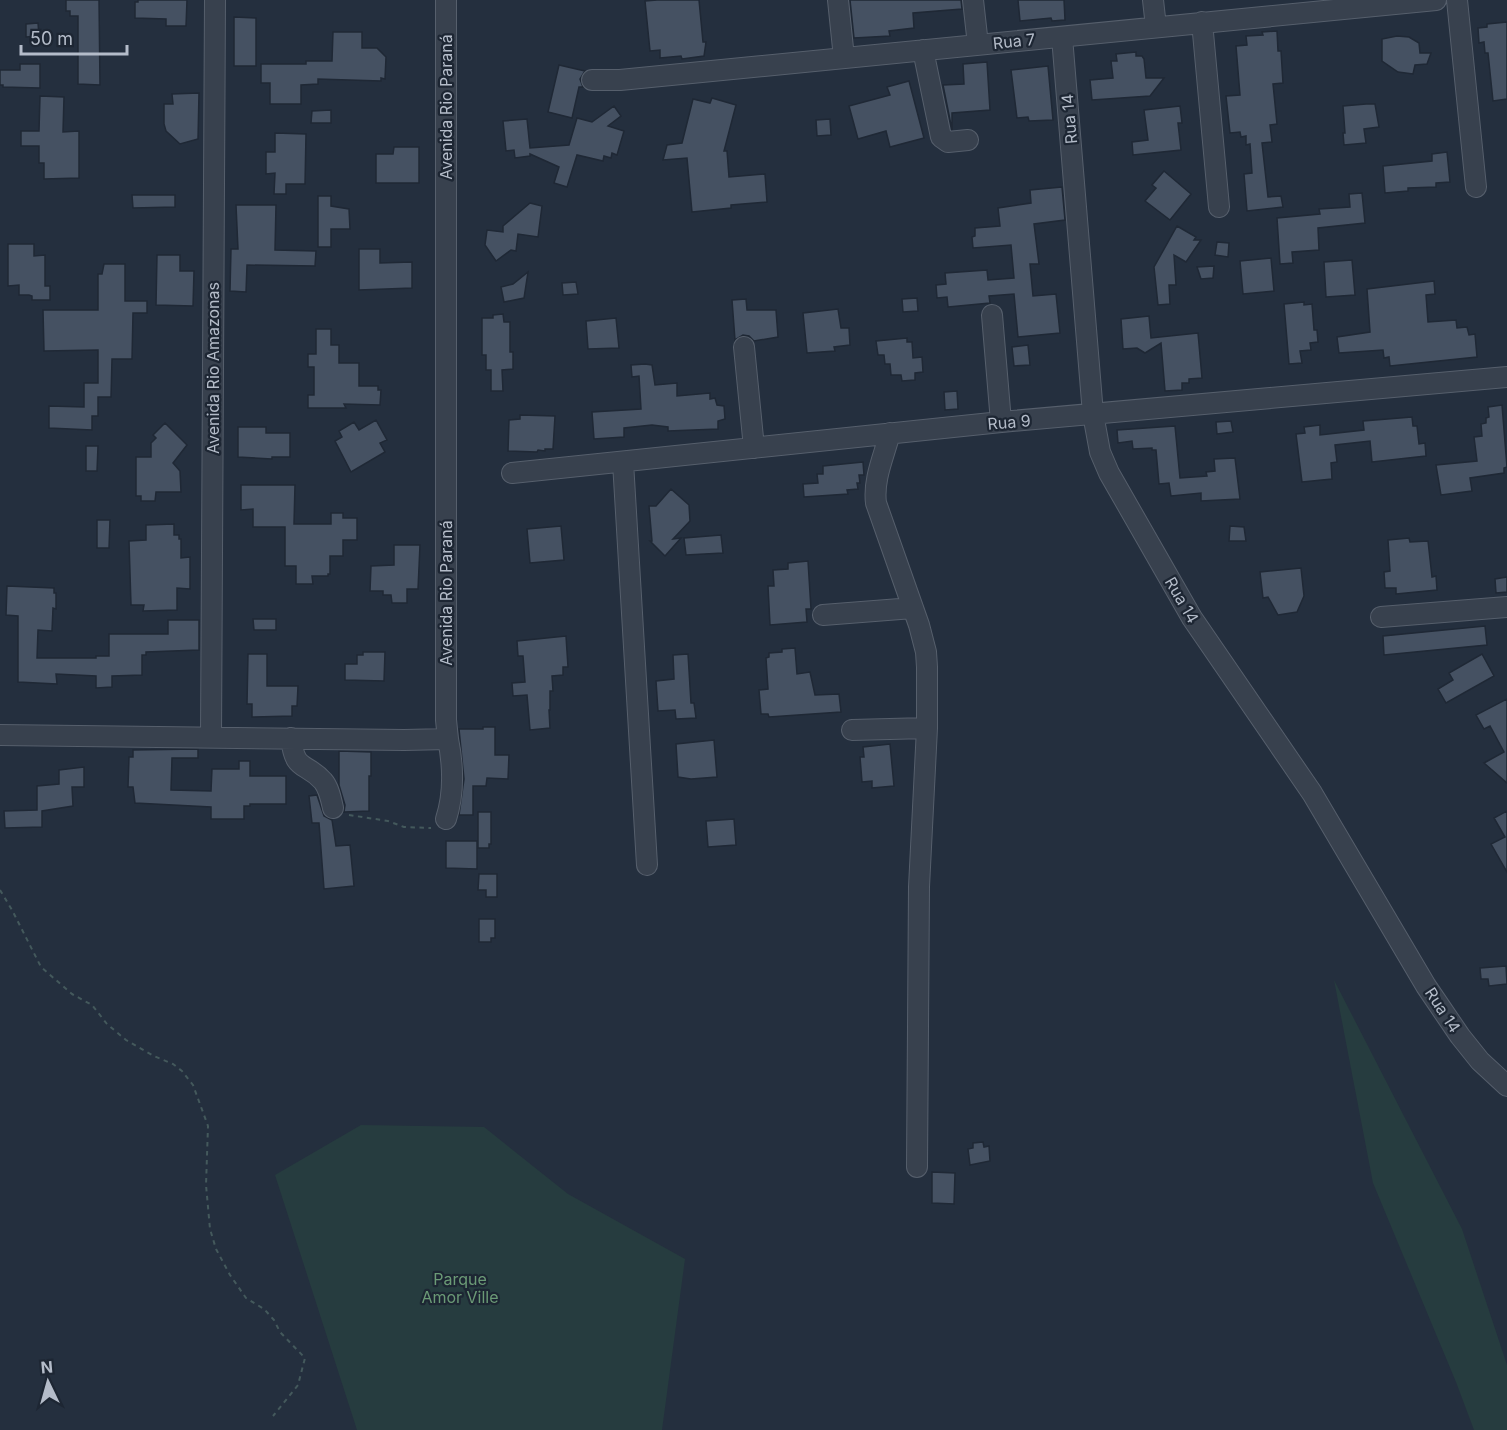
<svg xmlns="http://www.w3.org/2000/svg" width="1507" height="1430" viewBox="0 0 1507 1430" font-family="Inter,sans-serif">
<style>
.green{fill:#263c3f}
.building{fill:#455162;stroke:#1f2835;stroke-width:1.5}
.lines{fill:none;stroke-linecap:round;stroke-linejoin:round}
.minor-casing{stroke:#565f6c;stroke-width:22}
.path{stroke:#44595c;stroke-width:2;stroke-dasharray:4.5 4.5;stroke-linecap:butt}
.minor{stroke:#38414e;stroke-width:20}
.labels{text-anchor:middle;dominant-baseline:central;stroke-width:4.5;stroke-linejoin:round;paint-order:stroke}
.street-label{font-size:16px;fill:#b4bcc9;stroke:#1d2633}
.park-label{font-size:16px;fill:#6b9a76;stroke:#1d2633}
</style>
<rect width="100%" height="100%" fill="#242f3e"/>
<path class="green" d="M1334 980 1462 1229 1507 1365V1430H1474L1456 1382 1373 1183Z
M361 1125 484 1127 568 1194 685 1259 662 1430H357L275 1175Z"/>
<path class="building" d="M66 0H99L100 85 78 84V16H70V11H66Z
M138 0H187L186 26H166V19L135 18V2H138Z
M657 0H699L703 42H706L704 56 682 59 681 56 660 58V50L650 51 645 1Z
M850 0H961L962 9 913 13 914 28 889 31 890 36 854 38Z
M1018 0H1064L1065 20 1052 21 1051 18 1020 21Z
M234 17 256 18V66H234Z
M1507 22V99L1493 101 1488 53H1485L1484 42 1479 43 1478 28 1487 27V24Z
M38 23 39 36 26 37V24Z
M1277 31 1278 51H1281L1283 83 1273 84 1277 124 1270 125 1272 142 1262 143 1268 197 1281 196 1283 207 1247 211 1244 174 1252 173 1250 144 1246 145V136L1241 137 1240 132 1230 133 1226 96 1240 95 1236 46 1247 45 1246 36 1263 35 1262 32Z
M333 32H362V48H377L386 57 385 79 381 78V81L318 79V84L301 85V104H270V83H261V64H306V61H332Z
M1397 36 1409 37 1419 43 1420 53H1431L1427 64 1415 65 1413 74 1398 72 1382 61V39Z
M1136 52V56H1142L1144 59 1146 78H1164L1150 96 1092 100 1090 80 1113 78 1111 61H1117L1116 54Z
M987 62 990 110 952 113V130L943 85 964 84 963 64Z
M20 64H40V88L3 87V85H0V70H20Z
M559 65 585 71 580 79 583 87H579L572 118 548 112Z
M1048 66 1053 120 1029 121 1028 117 1017 118 1011 70Z
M909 81 924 138 890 147 886 131 858 139 849 106 890 95 887 87Z
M199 93 198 139 180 144 166 131 164 124V104H173L172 94Z
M40 96 64 97 63 132 79 131V178L44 179V163H39V146H21V131H39Z
M712 98 736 105 724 151H727L729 177 765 174 767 202 731 205V208L692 212 687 158 663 160 667 145 682 143 693 99 710 103Z
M1366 104H1375L1379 127 1364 129 1366 143 1344 145 1343 133H1345L1343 106Z
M614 106 621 116 608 126 624 131 617 155 612 153 611 158 604 156 603 161 577 155 567 187 554 183 559 167 530 154V156L515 158 514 150 506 151 503 121 527 119 530 148 569 145 577 118 592 122Z
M1180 106 1182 123H1178L1181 150 1133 155 1132 142 1148 140 1144 110Z
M331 110V123H311L312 111Z
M830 119 831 135 817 136 816 120Z
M275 133 306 134 305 184H286V194H274L275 173 266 174V152H275Z
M394 147H419V183H376V154H393Z
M1447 152 1450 182 1436 183V187L1408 188V191L1385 193 1383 166 1432 161V154Z
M1164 171 1191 194 1170 220 1145 201 1156 188 1152 185Z
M1062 187 1065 220 1034 224 1039 264H1030L1033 296 1056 294 1060 333 1018 337 1014 294 989 296 990 303 948 307 947 297 937 298 936 285 946 284 945 273 987 270 988 280 1014 278 1011 245 973 248 972 237 975 236V228L1000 226 998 208 1031 203 1030 190Z
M1362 193 1365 223 1318 228 1319 250 1292 252 1293 263 1280 264 1277 218 1320 214 1319 209 1350 207 1349 194Z
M132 195H175V207L133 208Z
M318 196H331V206L349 209 350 229H331V247H318Z
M530 203 542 206 538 237 518 234 516 251 511 250 496 261 485 245 487 230 503 232V226Z
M236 205H276L275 250 316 251 315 266 247 265 246 292 230 291 231 249H238Z
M1177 226 1196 237 1194 240H1201L1186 262 1174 255 1176 285H1169L1170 304 1158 305 1154 267Z
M1217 242 1229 243 1228 257 1215 255Z
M8 244H34V256L45 255V286H50V300H32V296L29 295H19V285L8 286Z
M359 249H380V263L412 262V288L359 290Z
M157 255H180V271H194L193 306 156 305Z
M1271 258 1274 291 1243 294 1240 261Z
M1352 260 1355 295 1326 297 1324 262Z
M104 264H125V301H147V313H133L132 359H112L111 397H98V416H92V430L49 428V406L84 407V383H98V350L44 351 43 310H98V274H102Z
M1214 266 1213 278 1201 279 1197 267Z
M528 272 524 298 504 302 501 287 513 284Z
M1434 281 1435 294 1426 295 1428 322 1456 320 1457 328 1467 327 1469 335 1475 334 1477 357 1390 366 1389 357 1384 358 1383 350 1339 353 1337 337 1370 332 1367 289Z
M576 282 578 294 563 295 562 283Z
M917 298 918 311 903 312 902 299Z
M746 299 747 310H776L778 337 754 341 749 336 743 335 735 340 732 300Z
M1304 302V305L1312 304 1314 330H1317L1318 342 1310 343 1311 350 1300 351 1302 363 1289 364 1284 304Z
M838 309 841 328H849L850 345 834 347 835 351 807 353 803 313Z
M503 314 504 322H510V352H513V369L502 370 503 391H491V370H486V355H482V318H493V315Z
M1149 316 1151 338 1198 333 1202 378 1189 379V383H1182V390L1165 391 1161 343 1145 353 1137 348 1123 349 1121 319Z
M616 318 619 348 588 349 586 321Z
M316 329H331V345H339V363H359V386H378V390H381L380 405 344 404 346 408H308V395H314V367H308V354H316Z
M907 338V342H912L913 358 922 357 923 372 915 373V380L902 381 901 375H891L890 364H885L884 355H878L876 341Z
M1028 345 1030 365 1014 366 1012 347Z
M645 364 652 365 655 385 677 383V396L710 393V399L715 398 717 405 724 406 725 419 718 421V429L668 431V427L652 425 624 428V437L594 439 592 412 641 409 639 376 632 377 631 365Z
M957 391 958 409 945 410 944 392Z
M1502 405 1507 467 1504 468V473L1470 478 1472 491 1441 495 1436 465 1477 461 1474 437 1482 436 1481 424 1486 423V418L1489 417 1488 407Z
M520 415 555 416 553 449H545V451L538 450 537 452 508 451 509 420 520 419Z
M1412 417 1413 426H1417L1419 444 1425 443 1426 456 1372 462 1370 441 1335 445 1337 462 1331 463 1332 479 1302 482 1296 434 1305 433 1304 427 1320 425V435L1364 430 1363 421Z
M376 420 387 440 380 443 385 452 351 472 335 441 342 437 339 431 354 422 359 430Z
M1231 421 1233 432 1217 434 1216 422Z
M165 423 187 445 173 463 180 471 181 492H156L155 501H141V496H136V457H151V443L156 438 153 435Z
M1175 426 1180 478 1207 476 1206 472 1215 471 1214 459 1235 458 1240 499 1201 501V493L1171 496 1169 483 1159 484 1156 450H1152V448L1133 449 1132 441 1118 443 1117 430Z
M238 427H266V433H290V457H272V459L238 457Z
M86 446H98L97 471H86Z
M863 462 864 475H859L860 483H857L858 489 847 490 848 494 804 497 803 484 818 483 817 474H823V466Z
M241 485H295L294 524H331V513H343V518H357V540H343V556H330V574H328V576H312L313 584H296V566H285V527H253V509L241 510Z
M671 489 689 505 690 521 673 539 681 538 665 556 650 541H652L649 506H656Z
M97 520H110L109 548H97Z
M174 524V535H179V539H181V558L190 557V589L177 588V610L143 611 144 605H131L129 541 146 540V525Z
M561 526 564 560 530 563 527 529Z
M1230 526 1244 527 1246 541H1229Z
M721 535 723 553 686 555 684 538Z
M1409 538 1410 542 1428 541 1432 577 1436 576 1437 590 1396 594V588H1385L1384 572 1390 571 1388 540Z
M394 545H420L418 589H407V603H392L391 595H383V591H370L371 566 394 565Z
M808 561 811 609H806L807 622 770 625 768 586H774L773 570 788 569V563Z
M1301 568 1304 596 1297 612 1278 615 1268 597 1263 598 1260 572Z
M1507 577V592L1496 593 1495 579Z
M7 586 54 588V593H56V609L53 608 52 631 38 630 37 658H96V656H109V634H168V620H199V650L146 652V655H142V675L112 676V687L96 688V676L56 674 57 684 18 682V616L6 615Z
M253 619H276V630H254Z
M1485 626 1487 645 1384 655 1383 636Z
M566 636 568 667H563V675L552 676 553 691H550V710H549L550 728 530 730 527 695 513 696 512 683 525 682 523 656H518L517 641Z
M795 648 797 674 810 672 815 695 839 694 841 712 769 717 768 714H761L759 690 768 689 766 658 769 657V653L782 652V649Z
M363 652H385L384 681 345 680V664H357V655H363Z
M248 654H267V686H298L297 706H292V716L252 717V704H247Z
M688 654 691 703H694L696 718 676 719 675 710 658 711 656 681 674 679 673 655Z
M1482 654 1494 676 1446 703 1438 689 1453 680 1449 673Z
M1507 699V783L1484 763 1504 752 1490 726 1484 729 1476 715Z
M483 727H495V755H509L508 779 487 778 486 786H473V815H459L464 779 459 729H483Z
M714 740 717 777 691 779 678 777 676 744Z
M890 744 894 786 872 788V781L862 782 860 757H864L863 747Z
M198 749V758H172L171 790 211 791 212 769H239V761H250V776H286V804H250V806H244V819H211V807L135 803 133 787H128L129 757H133V750Z
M339 751 371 752V776H369V811L344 812 345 805 339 785Z
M84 767V787H72L73 806 42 811V827L5 828 4 811 37 810V786L59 784V770Z
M317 795 324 816 332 820 336 846 350 845 354 886 324 889 319 823H312L309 796Z
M1507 811V872L1491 844 1505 837 1494 818Z
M478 812H491V844H489V848H478Z
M734 819 736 845 708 847 706 821Z
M446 841H477V869L446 868Z
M479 874H497V897H486V890H478Z
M479 919H495V938H491V942H479Z
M1506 966 1507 984 1489 986 1488 979H1481L1480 968Z
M983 1142 984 1147 989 1146 990 1161 970 1165 968 1149 973 1148V1143Z
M932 1172 955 1173 954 1204 932 1203Z"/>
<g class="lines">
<g class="minor-casing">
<path id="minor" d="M838 0 844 58
M973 0 978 45
M1153 0 1156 27
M1457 0 1476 187
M1202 22 1219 207
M1062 37 1093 414 1100 452 1109 473 1192 618 1312 793 1426 986 1460 1036 1480 1061 1507 1086
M923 50 941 137 948 142 968 140
M592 80H620L1436 0
M992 315 1001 422
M744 347 754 448
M890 433C884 456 873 479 876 503L919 625 926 652 927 667V728L919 887 917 1167
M623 462 647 865
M512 473 1001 422 1507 377
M823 615 913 608
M1381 617 1507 607
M852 730 927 728
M0 735 404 740 448 739 446 720V0
M211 737 215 0
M291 738C295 773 305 761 323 781 329 788 331 799 333 808
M446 819C454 794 453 764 448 739"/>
</g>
<path class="path" d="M349 815 388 821 404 827 431 828
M0 890 12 910 41 967 72 994 92 1005 107 1024 126 1040 154 1056 173 1064 182 1071 193 1085 208 1126 206 1185 210 1229 216 1249 230 1275 246 1298 264 1309 274 1320 280 1332 305 1358 298 1385 273 1416"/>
<use href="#minor" class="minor"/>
</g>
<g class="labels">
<g class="street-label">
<text transform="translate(1014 41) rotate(-6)">Rua 7</text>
<text transform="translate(446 107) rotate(-90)">Avenida Rio Paraná</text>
<text transform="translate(1069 119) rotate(-95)">Rua 14</text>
<text transform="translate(213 368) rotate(-90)">Avenida Rio Amazonas</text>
<text transform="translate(1009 422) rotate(-5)">Rua 9</text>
<text transform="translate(446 593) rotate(-90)">Avenida Rio Paraná</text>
<text transform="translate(1182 600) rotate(60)">Rua 14</text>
<text transform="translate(1443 1010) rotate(57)">Rua 14</text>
</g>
<g class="park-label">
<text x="460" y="1279">Parque<tspan x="460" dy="18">Amor Ville</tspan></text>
</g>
</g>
<g transform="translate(48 1382) rotate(355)" stroke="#1d2633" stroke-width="4.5" paint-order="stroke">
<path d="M0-4.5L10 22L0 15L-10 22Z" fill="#b4bcc9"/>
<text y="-9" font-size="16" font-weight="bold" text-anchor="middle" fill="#b4bcc9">N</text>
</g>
<path d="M21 45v9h106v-9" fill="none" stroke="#b4bcc9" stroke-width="3"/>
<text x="30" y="45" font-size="18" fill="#b4bcc9" stroke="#1d2633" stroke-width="4.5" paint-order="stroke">50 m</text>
</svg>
